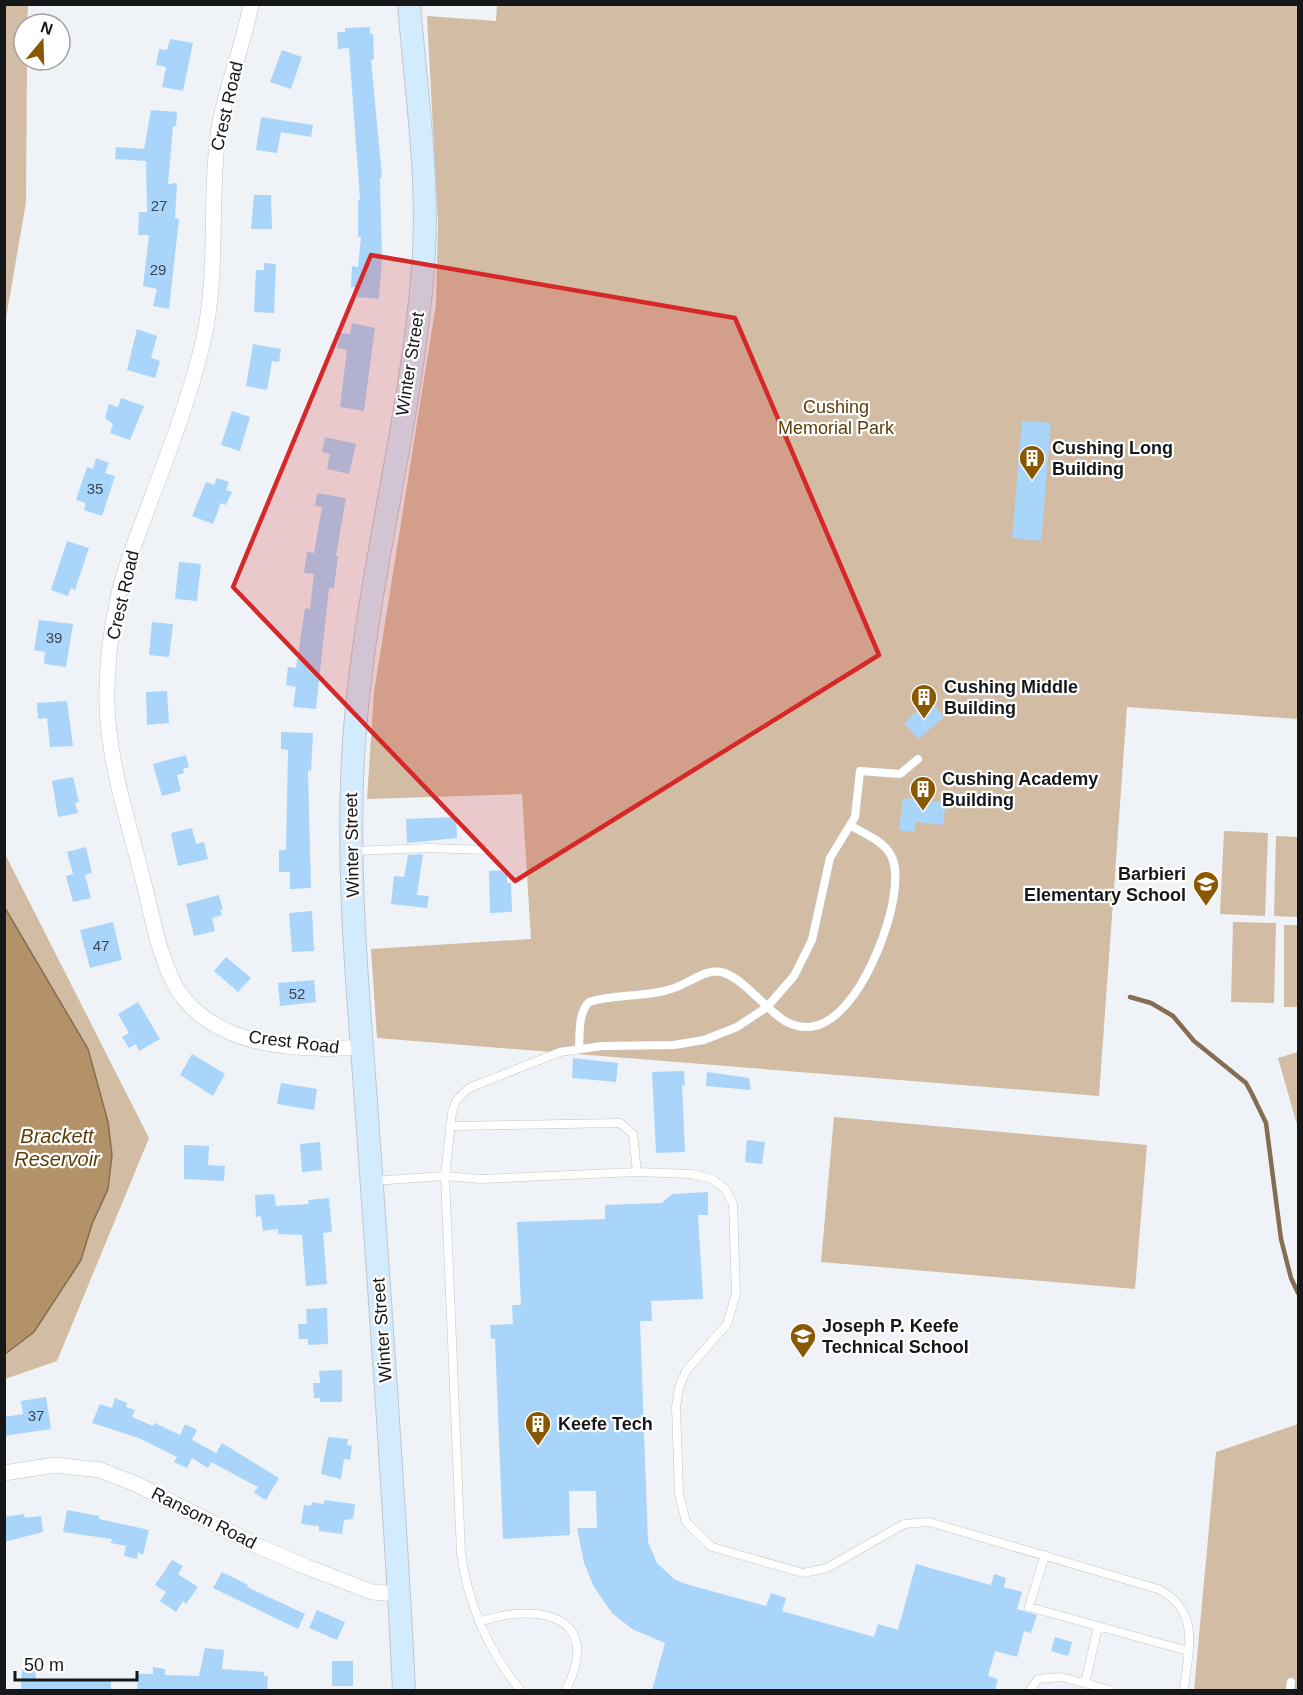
<svg xmlns="http://www.w3.org/2000/svg" width="1303" height="1695" viewBox="0 0 1303 1695" font-family="Helvetica,sans-serif">
<style>
.green{fill:#d2bca3}
.water{fill:#b49269;stroke:#856d51;stroke-width:1.5}
.lines{fill:none;stroke-linecap:round;stroke-linejoin:round}
.stream{stroke:#856d51;stroke-width:4.5}
.building{fill:#a9d5fb}
.service-casing{stroke:#c3c6c9;stroke-width:9}
.minor-casing{stroke:#c3c6c9;stroke-width:16}
.secondary-casing{stroke:#c3c6c9;stroke-width:24}
.service{stroke:#fff;stroke-width:8}
.minor{stroke:#fff;stroke-width:15}
.secondary{stroke:#d2ebff;stroke-width:22}
.marked{fill:#d62828;fill-opacity:0.2;stroke:#d62828;stroke-width:4.5;stroke-linejoin:round}
.labels{text-anchor:middle;dominant-baseline:central;stroke-width:4.5;stroke-linejoin:round;paint-order:stroke}
.number-label{font-size:15px;fill:#3b4651}
.street-label{font-size:18px;fill:#161718;stroke:#fff}
.park-label{font-size:18px;fill:#5e3c05;stroke:#fff}
.poi-label{font-size:18px;font-weight:bold;fill:#161718;stroke:#fff;text-anchor:start}
.water-label{font-size:20px;font-style:italic;fill:#5f3d06;stroke:#fff}
</style>
<rect width="100%" height="100%" fill="#eff2f6"/>
<path class="green" d="M497 4 1298 5V719L1127 707 1099 1096 377 1038 371 949 531 939 522 794 367 799 374 692 436 304 438 223 427 16 496 21Z
M5 5H28L27 24H24V60H27L26 202 5 324Z
M1224 831 1268 833 1265 916 1220 914Z
M1276 836 1298 837V917L1274 916Z
M4 852 149 1138 57 1361 5 1379Z
M1233 922 1276 923 1274 1003 1231 1002Z
M1284 925H1298V1007H1284Z
M1298 1052V1128L1278 1058Z
M834 1117 1147 1145 1135 1289 821 1262Z
M1298 1424V1690H1194L1216 1452Z"/>
<path class="water" d="M5 908 88 1049 108 1122 112 1155 108 1189 92 1224 81 1260 34 1332 5 1354Z"/>
<g class="lines">
<path class="stream" d="M1130 997 1151 1003 1173 1016 1194 1041 1246 1083 1252 1094 1266 1123 1281 1239 1291 1278 1298 1293"/>
</g>
<path class="building" d="M370 27V34H373L374 59 371 60 382 177 380 178 382 260 379 299 357 297 358 287H351L352 266 358 267 361 237H358V200H360L349 48 338 49 337 32H345V28Z
M170 39 193 43 183 91 162 87 166 67 156 65 159 49 167 50Z
M282 50 302 57 291 89 270 82Z
M151 110 177 112 176 126H173L168 184 177 183 175 218 179 219 169 309 153 306 157 289 143 286 149 235H138L139 212H147L146 161 115 159 116 147 144 149Z
M261 117 313 125 311 137 281 132 277 153 256 150Z
M254 195H271L272 229H251Z
M264 263 276 264 274 313 254 312 256 270H264Z
M352 323 375 328 364 411 340 407 347 350 337 348 340 333 350 334Z
M137 329 157 336 151 358 160 361 155 378 127 370Z
M253 344 281 349 279 362 272 361 267 390 246 386Z
M121 398 144 406 130 440 110 433 113 424 105 418 109 404 118 407Z
M232 411 250 417 240 451 221 445Z
M1022 421 1051 423 1041 541 1012 538Z
M325 437 356 444 349 474 327 469 330 454 322 452Z
M96 458 109 463 105 473 115 476 102 516 84 510 86 503 76 500 87 467 93 469Z
M217 478 229 482 226 490 232 492 226 505 221 503 213 524 192 516 206 482 214 485Z
M317 493 346 498 336 556H338L334 588H329L316 709 293 707 296 687 286 685 288 667 296 668 305 608 310 609 314 574 304 573 307 552 314 553 322 507 315 506Z
M67 541 89 548 75 590 71 588 68 596 51 590Z
M179 562 201 564 197 601 175 599Z
M39 620 73 624 66 667 44 664 45 652 34 650Z
M152 622 173 624 169 657 149 655Z
M167 691 169 723 147 725 146 692Z
M930 700 944 717 918 739 904 723Z
M67 701 73 746 50 747 47 718 38 719 37 703Z
M281 732 313 733 311 771 308 770 311 888 290 889V872H279V850H286L288 750 281 749Z
M186 755 189 767 183 769 184 773 177 775 181 791 162 796 153 764Z
M73 777 79 802 75 803 78 813 58 817 52 781Z
M903 798 946 802 943 825 916 822 914 832 899 830Z
M456 817 457 838 407 843 406 819Z
M192 828 196 844 204 842 208 859 178 866 171 833Z
M86 847 92 873 85 875 91 898 73 902 66 876 73 874 67 852Z
M423 854 417 895 429 896 427 908 391 904 394 876 404 877 408 855Z
M507 870V883H511L512 912 490 913 489 871Z
M219 895 223 910H220L222 915 212 918 215 931 194 936 186 904Z
M312 911 314 951 292 952 289 913Z
M113 922 122 960 90 968 80 930Z
M226 957 251 978 238 992 214 971Z
M314 980 316 1002 280 1006 278 983Z
M138 1002 160 1039 139 1051 136 1044 129 1048 122 1037 129 1033 118 1014Z
M192 1054 225 1074 213 1096 180 1075Z
M573 1058 618 1063 616 1082 572 1078Z
M684 1071 685 1086 682 1085 685 1152 656 1153 652 1072Z
M707 1072 749 1078 751 1090 706 1086Z
M281 1083 317 1089 314 1110 277 1104Z
M747 1140 765 1142 762 1164 745 1162Z
M320 1142 322 1170 302 1172 300 1144Z
M184 1145 209 1146 208 1165 225 1166 224 1181 184 1179Z
M708 1192V1215H698L703 1299 651 1301 652 1321H640L648 1542 657 1563 674 1579 686 1584 766 1606 771 1593 786 1598 782 1611 874 1637 878 1624 898 1630 916 1564 991 1585 994 1574 1006 1578 1004 1587 1022 1592 1017 1609 1037 1615 1031 1633 1024 1631 1017 1657 995 1651 988 1676 998 1679 995 1690H652L665 1643 632 1629 612 1613 594 1587 584 1563 577 1528H597L596 1491H569L570 1535 503 1539 495 1339H491L490 1325 513 1324 512 1305H521L517 1222 605 1219V1205L662 1203 672 1194Z
M274 1194 276 1206 309 1204 308 1200 329 1198 332 1232 323 1233 327 1284 306 1286 302 1235 278 1234V1229L263 1231 261 1216 256 1217 255 1195Z
M327 1308 328 1344 308 1345V1339H299L298 1324H307L306 1309Z
M342 1370V1402H320V1398H314L313 1383H320L319 1371Z
M46 1397 51 1429 4 1436V1417L23 1414 21 1401Z
M115 1398 127 1403 126 1407 135 1410 132 1417 153 1426 155 1423 180 1435 185 1424 197 1430 192 1440 216 1453 214 1457 222 1443 279 1478 266 1500 254 1493 258 1487 211 1462 208 1468 192 1458 187 1468 174 1462 177 1457 139 1438 92 1423 100 1404 112 1408Z
M328 1437 348 1439 347 1445 352 1446 350 1460 344 1459 341 1479 321 1474Z
M324 1500 355 1504 353 1519 344 1520 342 1534 319 1531V1526L301 1524 304 1505 311 1506 312 1502 324 1504Z
M67 1510 99 1516V1519L149 1530 143 1555 138 1552 137 1559 124 1556 126 1546 111 1543 112 1539 63 1532Z
M24 1514 25 1518 41 1516 43 1532 4 1542V1517Z
M172 1560 183 1566 178 1574 198 1587 186 1604 183 1601 176 1612 160 1601 166 1592 155 1585Z
M222 1572 248 1585 247 1587 305 1614 298 1629 213 1588Z
M317 1610 345 1622 337 1640 309 1628Z
M1055 1637 1072 1642 1068 1656 1051 1651Z
M205 1648 224 1650 222 1669 264 1672V1676H268L267 1690H137L138 1674H153V1667L165 1669V1675L199 1676Z
M332 1661H353V1686H332Z
M35 1668 36 1679H111V1690H21L22 1669Z"/>
<g class="lines">
<g class="service-casing">
<path id="service" d="M353 851 428 848 488 850
M579 1048C580 1033 578 1013 589 1002 617 993 647 998 674 988 688 984 706 968 721 972 743 977 765 1009 785 1021 844 1055 889 936 894 894 900 851 887 845 851 826
M450 1126 620 1123 633 1134 637 1172
M373 1181 445 1176 481 1179 637 1172 692 1174 712 1179 725 1189 733 1204 736 1294 727 1324 686 1371 679 1388 676 1407 679 1494 686 1522 712 1547 803 1573 827 1568 904 1524 929 1522 1158 1589C1202 1611 1188 1650 1184 1690
M1045 1555 1029 1607 1188 1651
M479 1622C537 1602 604 1614 566 1690
M1085 1683 1098 1627
M520 1690C488 1650 468 1604 461 1553L445 1176 452 1112 456 1101 469 1088 560 1052 602 1046 674 1045 704 1040 737 1027 767 1007 794 976 812 940 830 858 855 817 860 771 900 774 918 759
M1030 1690 1038 1679 1061 1677 1110 1690
M1290 1690 1291 1682"/>
</g>
<g class="minor-casing">
<path id="minor" d="M251 4C243 49 224 90 218 135 209 204 219 273 203 342 190 396 171 447 151 499 139 533 124 567 117 603 110 636 106 672 107 706 109 765 129 823 143 880 152 915 158 953 175 985 180 996 189 1005 198 1013 241 1049 309 1051 362 1047
M4 1473 55 1465 100 1470 136 1484 260 1547 307 1567 372 1592 399 1594"/>
</g>
<g class="secondary-casing">
<path id="secondary" d="M404 1690C395 1503 381 1317 368 1130 360 1014 348 898 352 782 357 608 410 440 423 268 430 180 416 92 409 4"/>
</g>
<use href="#service" class="service"/>
<use href="#minor" class="minor"/>
<use href="#secondary" class="secondary"/>
</g>
<path class="marked" d="M371 255 735 318 879 655 515 881 233 587Z"/>
<defs>
<g id="building-pin" transform="scale(1.35)"><path d="M0 17L-7.5 6A9.5 9.5 0 1 1 7.5 6Z" fill="#8a5800" stroke="#fff"/><path d="M-4-6H4V6H1V3H-1V6H-4ZM-2.5-4.3h1.7v1.8h-1.7ZM.8-4.3h1.7v1.8H.8ZM-2.5-1h1.7V.8h-1.7ZM.8-1h1.7V.8H.8Z" fill="#fff"/></g>
<g id="school-pin" transform="scale(1.35)"><path d="M0 17L-7.5 6A9.5 9.5 0 1 1 7.5 6Z" fill="#8a5800" stroke="#fff"/><path d="M0-5L7-2L0 1L-7-2ZM-4 1L0 2.5L4 1V4Q0 6-4 4Z" fill="#fff"/></g>
</defs>
<g fill-rule="evenodd">
<use href="#building-pin" x="1032" y="458"/>
<use href="#building-pin" x="924" y="697"/>
<use href="#building-pin" x="923" y="789"/>
<use href="#school-pin" x="1206" y="884"/>
<use href="#school-pin" x="803" y="1336"/>
<use href="#building-pin" x="538" y="1424"/>
</g>
<g class="labels">
<g class="number-label">
<text x="159" y="205">27</text>
<text x="158" y="269">29</text>
<text x="95" y="488">35</text>
<text x="54" y="637">39</text>
<text x="101" y="945">47</text>
<text x="297" y="993">52</text>
<text x="36" y="1415">37</text>
</g>
<g class="street-label">
<text transform="translate(227 106) rotate(-77)">Crest Road</text>
<text transform="translate(410 364) rotate(-81)">Winter Street</text>
<text transform="translate(123 595) rotate(-77)">Crest Road</text>
<text transform="translate(352 845) rotate(-91)">Winter Street</text>
<text transform="translate(294 1042) rotate(7)">Crest Road</text>
<text transform="translate(382 1330) rotate(-94)">Winter Street</text>
<text transform="translate(204 1518) rotate(27)">Ransom Road</text>
</g>
<g class="park-label">
<text x="836" y="407">Cushing<tspan x="836" dy="21">Memorial Park</tspan></text>
</g>
<g class="poi-label">
<text x="1052" y="448">Cushing Long<tspan x="1052" dy="21">Building</tspan></text>
<text x="944" y="687">Cushing Middle<tspan x="944" dy="21">Building</tspan></text>
<text x="942" y="779">Cushing Academy<tspan x="942" dy="21">Building</tspan></text>
<text x="1186" y="874" text-anchor="end">Barbieri<tspan x="1186" dy="21">Elementary School</tspan></text>
<text x="822" y="1326">Joseph P. Keefe<tspan x="822" dy="21">Technical School</tspan></text>
<text x="558" y="1424">Keefe Tech</text>
</g>
<g class="water-label">
<text x="57" y="1136">Brackett<tspan x="57" dy="23">Reservoir</tspan></text>
</g>
</g>
<rect width="1303" height="1695" fill="none" stroke="#161718" stroke-width="12"/>
<g transform="translate(42 42) rotate(19)"><circle r="28" fill="#ffffff" stroke="#a2a2a3" stroke-width="1.5"/>
<path d="M0-4.5L10 22L0 15L-10 22Z" fill="#8a5800"/>
<text y="-9" font-size="16" font-weight="bold" text-anchor="middle" fill="#161718">N</text>
</g>
<path d="M15 1671v9h122v-9" fill="none" stroke="#161718" stroke-width="3"/>
<text x="24" y="1671" font-size="18" fill="#161718" stroke="#ffffff" stroke-width="4.5" paint-order="stroke">50 m</text>
</svg>
